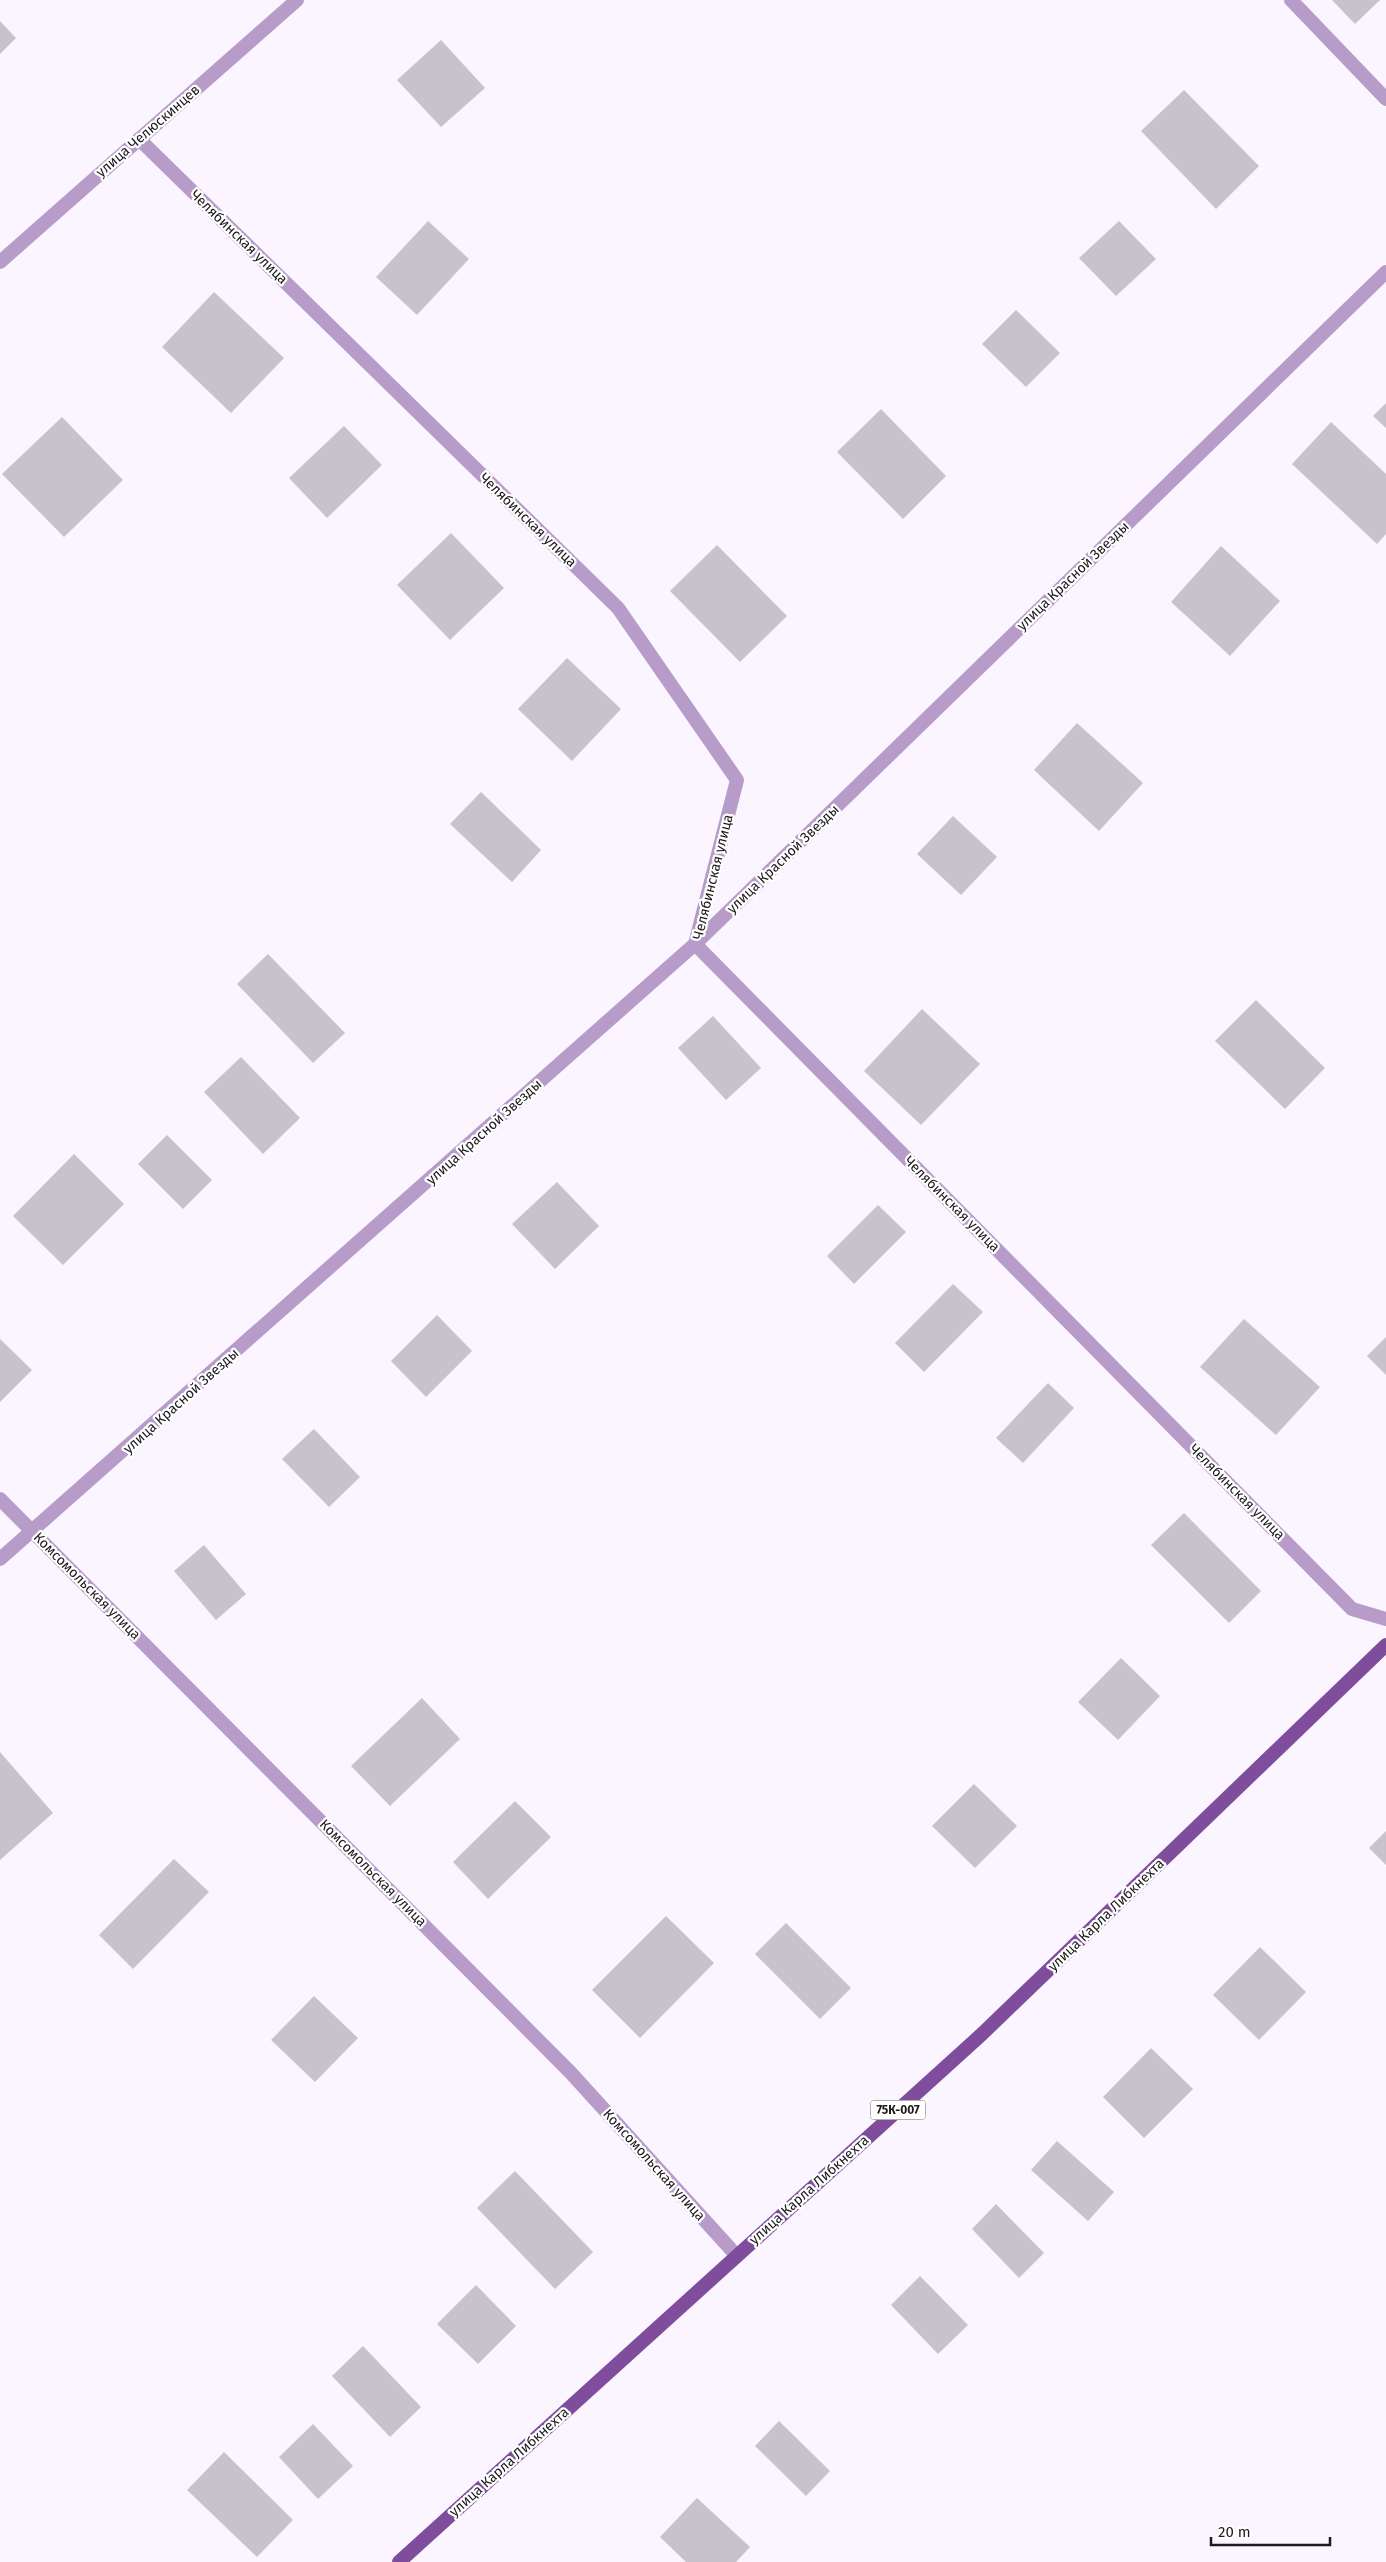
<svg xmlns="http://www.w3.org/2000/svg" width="1386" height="2562" viewBox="0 0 1386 2562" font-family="'Fira Sans',sans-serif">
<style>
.building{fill:#c8c2cc}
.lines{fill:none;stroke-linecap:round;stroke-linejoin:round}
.service{stroke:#b79cc9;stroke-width:14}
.minor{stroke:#b79cc9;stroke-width:14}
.primary{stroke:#804d9d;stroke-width:14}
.labels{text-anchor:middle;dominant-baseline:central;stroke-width:4.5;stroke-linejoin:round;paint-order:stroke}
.shield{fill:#fff;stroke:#605f61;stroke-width:1}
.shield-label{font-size:12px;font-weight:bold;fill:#1c1a1d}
.street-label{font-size:14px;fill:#1c1a1d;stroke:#fff}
</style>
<rect width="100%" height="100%" fill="#fbf5ff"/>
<path class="building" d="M1332 0H1380L1355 24Z
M0 21 16 38 0 54Z
M441 40 485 88 441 127 397 80Z
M1184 90 1259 166 1216 209 1141 131Z
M428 221 469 259 417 315 376 277Z
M1119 221 1156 259 1116 296 1079 258Z
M214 292 284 358 231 413 162 347Z
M1016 310 1060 353 1026 387 982 344Z
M1386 403V428L1373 416Z
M881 409 946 476 903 519 837 452Z
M62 417 123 480 64 537 2 474Z
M1331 422 1386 474V534L1377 544 1292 464Z
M344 426 382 465 327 518 289 478Z
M451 533 504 588 450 640 397 585Z
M717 545 787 616 740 662 670 591Z
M1221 546 1280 601 1230 656 1171 602Z
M567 658 621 709 572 761 518 709Z
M1077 723 1143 783 1099 831 1034 770Z
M481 792 541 850 512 882 450 824Z
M953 816 997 857 961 895 917 854Z
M268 954 345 1033 313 1063 237 984Z
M1256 1000 1325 1068 1285 1109 1215 1041Z
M922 1009 980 1064 921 1125 864 1071Z
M713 1016 761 1068 726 1100 678 1048Z
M241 1057 300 1118 263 1154 204 1092Z
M167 1135 212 1180 183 1209 138 1164Z
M74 1154 124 1204 63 1265 13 1216Z
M557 1182 599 1226 555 1269 512 1224Z
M878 1205 906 1232 854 1284 827 1256Z
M953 1284 983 1312 924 1372 895 1343Z
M437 1315 472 1351 426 1397 391 1361Z
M1244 1319 1320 1387 1276 1435 1200 1367Z
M1386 1337V1375L1367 1356Z
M0 1339 32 1370 0 1402Z
M1048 1383 1074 1408 1023 1463 996 1438Z
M314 1429 360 1477 329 1507 282 1459Z
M1184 1513 1261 1591 1229 1623 1151 1545Z
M204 1545 246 1594 216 1620 174 1571Z
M1121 1658 1160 1696 1118 1740 1078 1702Z
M422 1698 460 1739 390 1806 351 1766Z
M0 1752 53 1813 0 1860Z
M974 1784 1017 1826 975 1868 932 1826Z
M515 1801 551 1837 488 1899 453 1862Z
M1386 1831V1865L1369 1848Z
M174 1859 209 1892 133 1969 99 1935Z
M666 1916 714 1963 640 2038 592 1990Z
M786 1923 851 1988 820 2019 755 1954Z
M1260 1947 1306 1992 1259 2040 1213 1995Z
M314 1996 358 2038 315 2082 271 2040Z
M1151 2048 1193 2089 1144 2138 1103 2097Z
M1057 2141 1114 2192 1088 2221 1031 2170Z
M515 2171 593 2252 555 2289 477 2208Z
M996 2204 1044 2253 1019 2278 972 2229Z
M920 2276 968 2325 938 2354 891 2305Z
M476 2285 516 2326 478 2364 437 2324Z
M363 2346 421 2407 390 2437 332 2376Z
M779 2421 830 2471 806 2496 755 2446Z
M313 2424 353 2466 318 2499 279 2457Z
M224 2452 293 2520 257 2557 187 2490Z
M697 2498 750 2547 736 2562H686L660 2537Z"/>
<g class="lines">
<path class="service" d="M0 1499 571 2073 737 2256"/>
<path class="minor" d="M1291 0 1386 99
M139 139 618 608 737 780 695 944 1352 1609 1386 1619
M0 262 297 0
M0 1559 695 944 1386 272"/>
<path class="primary" d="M399 2562 982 2034 1386 1645"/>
</g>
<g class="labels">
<rect class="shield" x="870.5" y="2100.5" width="55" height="19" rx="4"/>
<g class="shield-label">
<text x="898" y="2110">75К-007</text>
</g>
<g class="street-label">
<text transform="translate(148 131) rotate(-41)">улица Челюскинцев</text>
<text transform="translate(239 237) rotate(44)">Челябинская улица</text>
<text transform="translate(528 520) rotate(44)">Челябинская улица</text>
<text transform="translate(1073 576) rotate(-44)">улица Красной Звезды</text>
<text transform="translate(783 859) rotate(-44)">улица Красной Звезды</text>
<text transform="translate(713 877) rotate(-76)">Челябинская улица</text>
<text transform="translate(484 1132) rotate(-42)">улица Красной Звезды</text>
<text transform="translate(952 1204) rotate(45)">Челябинская улица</text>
<text transform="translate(181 1401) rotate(-42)">улица Красной Звезды</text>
<text transform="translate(1237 1492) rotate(45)">Челябинская улица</text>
<text transform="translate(87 1586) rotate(45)">Комсомольская улица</text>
<text transform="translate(373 1873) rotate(45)">Комсомольская улица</text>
<text transform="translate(1106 1915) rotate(-44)">улица Карла Либкнехта</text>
<text transform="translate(654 2165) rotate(48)">Комсомольская улица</text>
<text transform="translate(809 2190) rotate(-42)">улица Карла Либкнехта</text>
<text transform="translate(509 2462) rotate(-42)">улица Карла Либкнехта</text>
</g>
</g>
<path d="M1211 2537v8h119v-8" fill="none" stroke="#1c1a1d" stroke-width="2.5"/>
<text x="1218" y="2537" font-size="15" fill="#1c1a1d" stroke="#ffffff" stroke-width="4" paint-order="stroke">20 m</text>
</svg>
